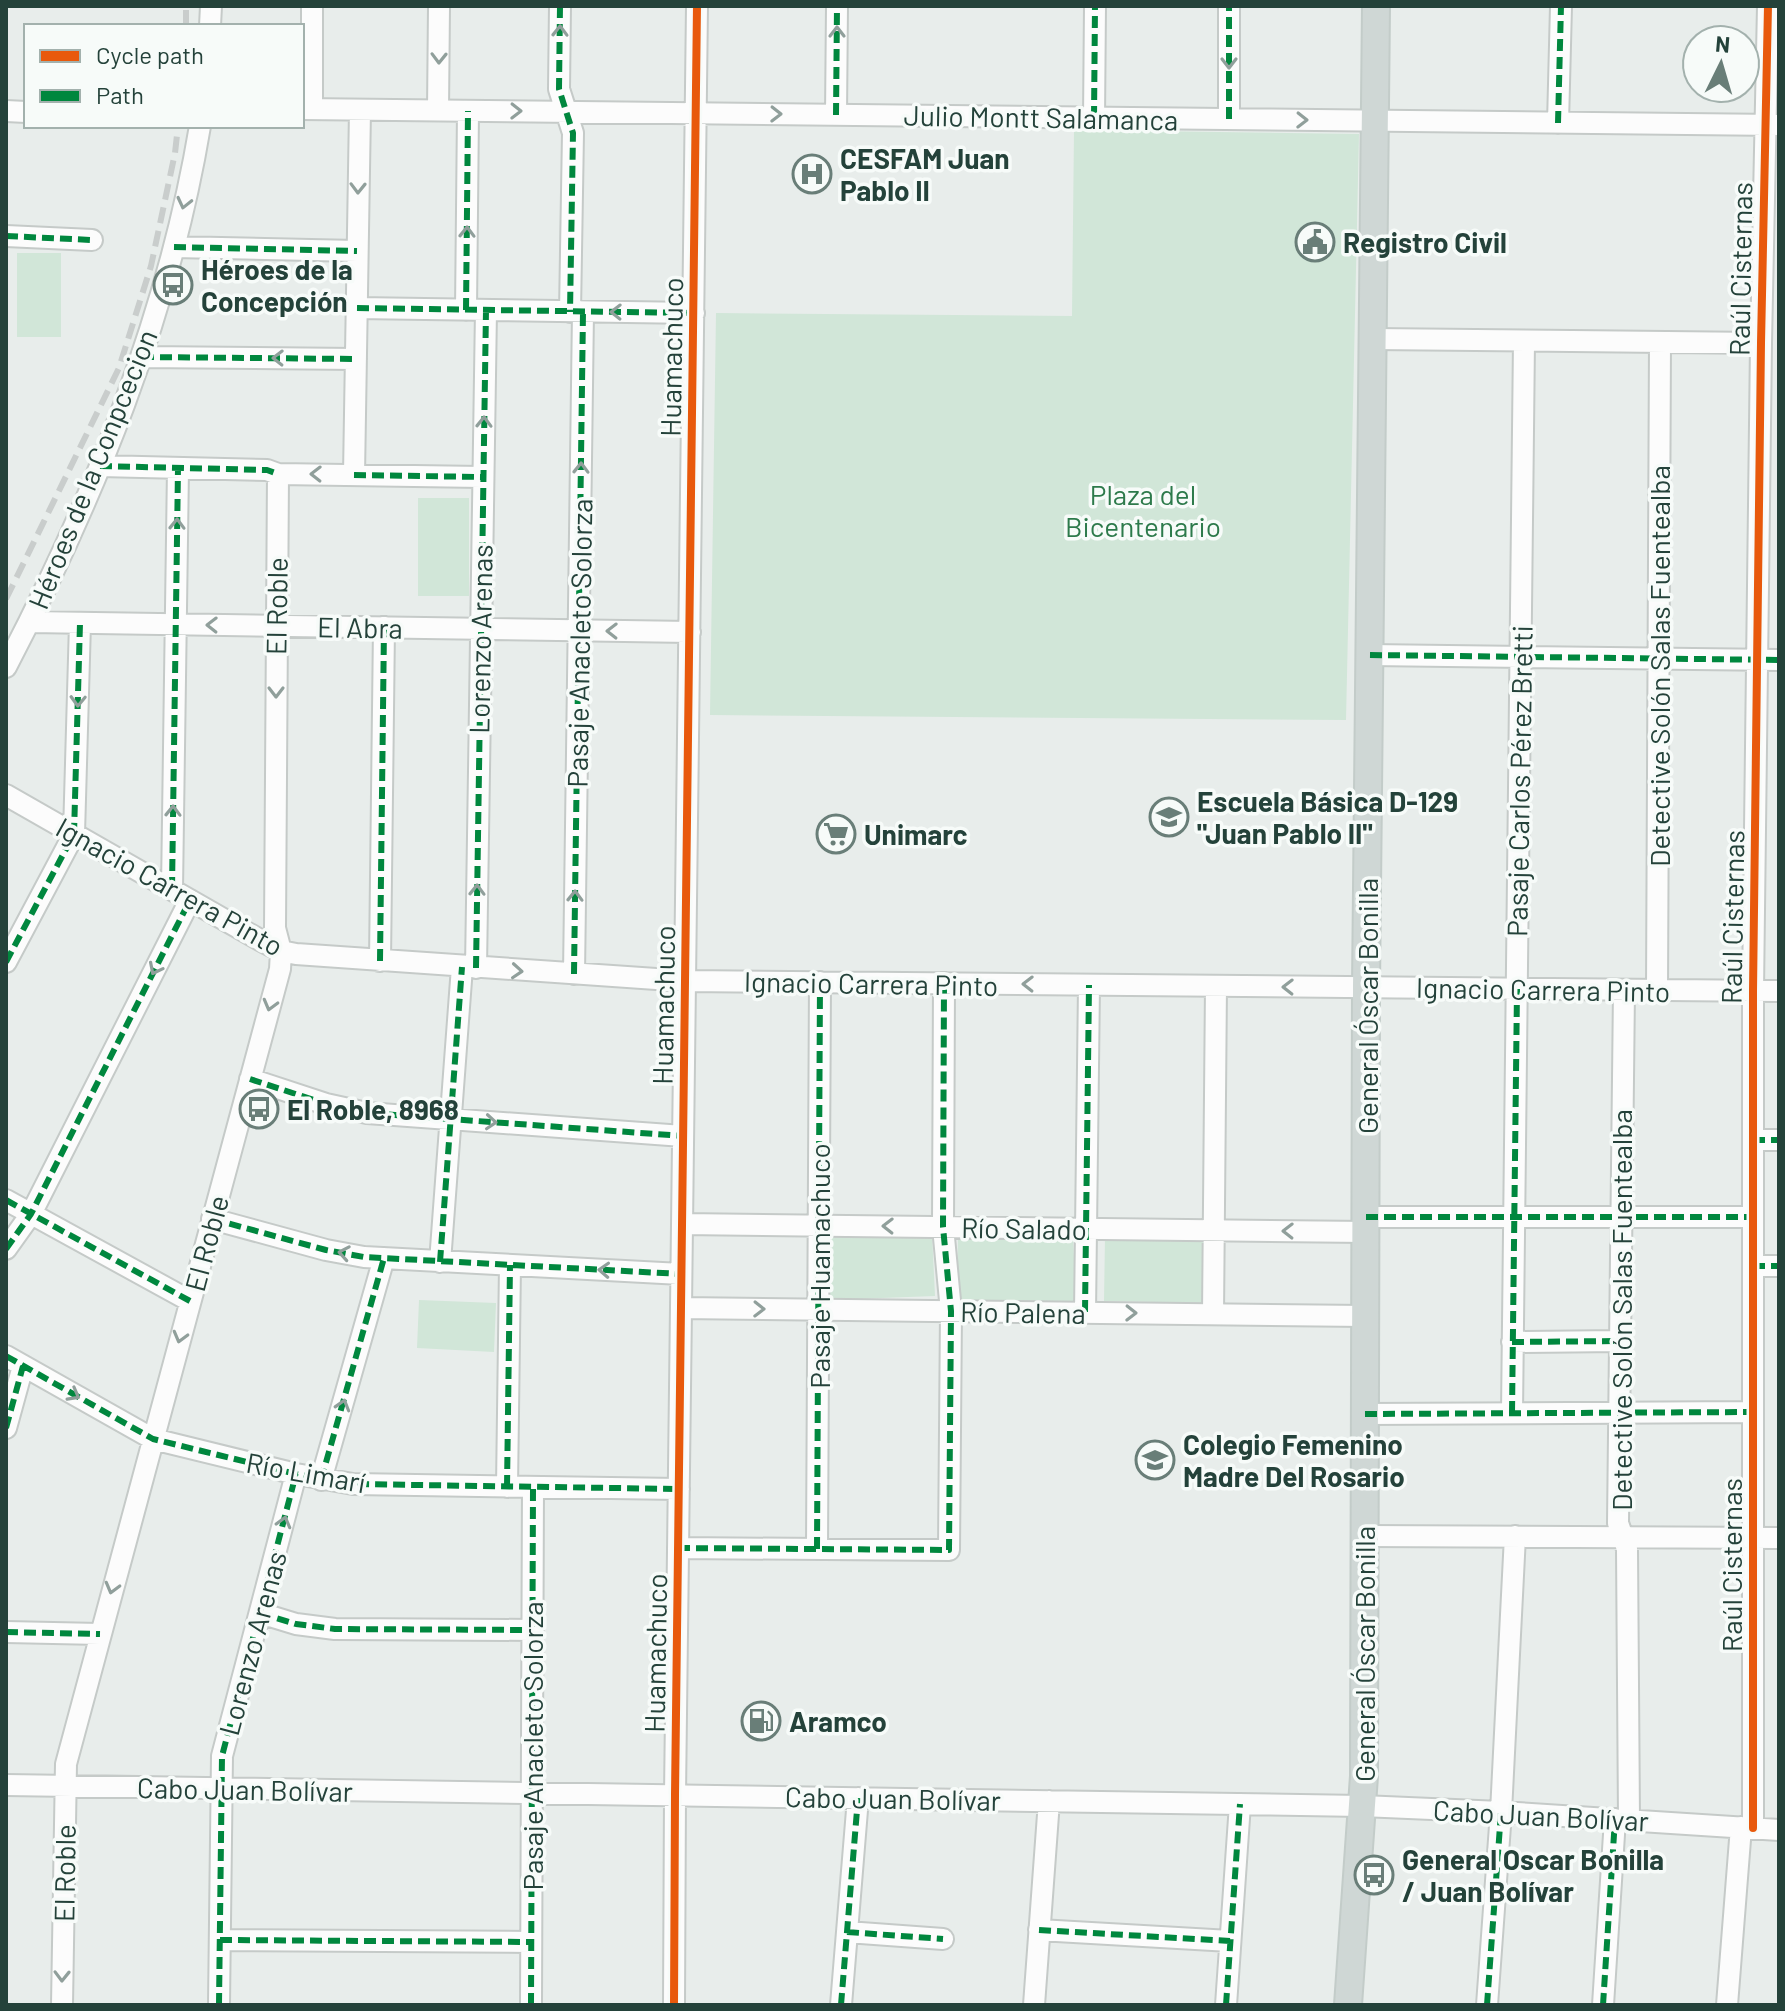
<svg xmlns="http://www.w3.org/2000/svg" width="1785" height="2011" viewBox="0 0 1785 2011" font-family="Barlow,sans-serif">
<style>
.green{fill:#d1e6d8}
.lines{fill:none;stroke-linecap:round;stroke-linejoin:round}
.minor-casing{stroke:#c5cac8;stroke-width:24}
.major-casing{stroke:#c3ccc9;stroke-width:30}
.minor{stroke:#fcfcfc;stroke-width:20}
.major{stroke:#cfd7d5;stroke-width:26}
.rail{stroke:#c9cdcc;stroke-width:6;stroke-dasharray:16 8;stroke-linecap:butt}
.quiet{stroke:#00873e;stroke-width:6;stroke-dasharray:12 6;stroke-linecap:butt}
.cycleway-casing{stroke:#f7fbf9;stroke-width:13}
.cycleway{stroke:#e8590c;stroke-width:8}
.oneway{stroke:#909f9b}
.labels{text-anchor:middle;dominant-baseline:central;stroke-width:7;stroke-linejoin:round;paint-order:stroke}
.street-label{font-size:28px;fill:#24423a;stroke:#f7fbf9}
.poi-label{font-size:28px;font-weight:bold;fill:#24423a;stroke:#f7fbf9;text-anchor:start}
.park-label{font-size:28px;fill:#2d7a4b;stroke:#f7fbf9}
</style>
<rect width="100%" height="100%" fill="#e8edeb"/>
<path class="green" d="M1074 130 1359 134 1346 720 710 715 716 313 1072 316Z
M17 253H61V337H17Z
M418 498H469V596H418Z
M932 1233 935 1296 828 1300 830 1236Z
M1207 1234 1206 1303 1104 1301 1105 1237Z
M1073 1235 1076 1301H957L958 1236Z
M419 1300 496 1303 494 1352 417 1348Z"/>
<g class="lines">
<g class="minor-casing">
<path id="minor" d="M560 6 559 89 573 133 570 312
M210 26 211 6
M302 109 1779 125
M312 109V6
M438 110 439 6
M6 111 26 112
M836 115 837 6
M1094 118 1095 6
M1229 119V6
M1558 123 1561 6
M6 236 92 240
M174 247 357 251
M357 308 694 313
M466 310 468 111
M1373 339 1761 343
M142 357 356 359
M100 466 267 470 278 474 482 477
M354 475 360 110
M30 622 690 632
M1370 655 1779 660
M6 667C95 496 168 317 200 126
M6 795 260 940 281 951 296 954 685 981 1779 991
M172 889 178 468
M380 961 384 627
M6 962 74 834 80 623
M476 968 486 310
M574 974 583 312
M1624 990 1618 1523 1627 1549 1629 1820
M1657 990 1660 342
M250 1079 326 1104 367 1113 683 1136
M1753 1140H1779
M6 1200 190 1301
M1366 1217H1753
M212 1219 326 1250 364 1257 681 1274
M682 1224 1366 1232
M6 1249 31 1214 190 900
M440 1262 462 967
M1753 1266H1779
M681 1308 1365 1316
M1085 1312 1089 985
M1213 1314 1216 986
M1512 1342 1620 1341
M6 1356 153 1439 296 1474 353 1484 679 1489
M1512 1413 1524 341
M1365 1414 1753 1412
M6 1428 23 1366
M321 1480 384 1258
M507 1487 510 1265
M1365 1536 1779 1538
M678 1548 949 1550 951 1311 943 1227 944 983
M817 1549 820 982
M260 1613 296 1624 335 1629 533 1630
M6 1632 100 1634
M6 1785 1362 1806 1501 1812 1779 1830
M1753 1828V991L1761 343 1768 6
M1039 1930 1230 1941
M847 1932 943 1939
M220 1940 531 1942
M62 2005 66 1764 280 969 281 951 275 928 278 474
M219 2005 222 1756 296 1474
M531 2005 533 1487
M674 2005 675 1795 697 6
M841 2005 858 1798
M1034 2005 1049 1801
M1226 2005 1240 1804
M1487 2005 1501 1812 1515 1536
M1603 2005 1615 1819
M1727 2005 1741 1827"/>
</g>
<g class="major-casing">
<path id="major" d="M1348 2005 1364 1776 1366 987 1376 6"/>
</g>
<use href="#minor" class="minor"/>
<use href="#major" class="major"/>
<path class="rail" d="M186 26V6
M6 599 119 368 151 266 175 153 178 126"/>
<path class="quiet" d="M560 6 559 89 573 133 570 312
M836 115 837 6
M1094 118 1095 6
M1229 119V6
M1558 123 1561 6
M6 236 92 240
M174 247 357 251
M357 308 694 313
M466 310 468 111
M142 357 356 359
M100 466 267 470 278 474
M354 475 482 477
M1370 655 1779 660
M172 889 178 468
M380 961 384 627
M6 962 74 834 80 623
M476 968 486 310
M574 974 583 312
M250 1079 326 1104 367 1113 683 1136
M1753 1140H1779
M6 1200 190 1301
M1366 1217H1753
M212 1219 326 1250 364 1257 681 1274
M6 1249 31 1214 190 900
M440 1262 462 967
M1753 1266H1779
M1085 1312 1089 985
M1512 1342 1620 1341
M6 1356 153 1439 296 1474 353 1484 679 1489
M1512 1413 1517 989
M1365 1414 1753 1412
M6 1428 23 1366
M321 1480 384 1258
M507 1487 510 1265
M678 1548 949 1550 951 1311 943 1227 944 983
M817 1549 820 982
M260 1613 296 1624 335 1629 533 1630
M6 1632 100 1634
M1039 1930 1230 1941
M847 1932 943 1939
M220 1940 531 1942
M219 2005 222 1756 296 1474
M531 2005 533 1487
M841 2005 858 1798
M1226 2005 1240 1804
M1487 2005 1501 1812
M1603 2005 1615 1819"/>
<g class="cycleway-casing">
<path id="cycleway" d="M1753 1828V991L1761 343 1768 6
M674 2005 675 1795 697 6"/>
</g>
<use href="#cycleway" class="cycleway"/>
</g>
<defs><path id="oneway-chevron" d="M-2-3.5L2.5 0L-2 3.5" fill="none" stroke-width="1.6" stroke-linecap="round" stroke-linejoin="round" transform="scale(2)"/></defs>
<g class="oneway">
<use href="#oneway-chevron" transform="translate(560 31) rotate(-89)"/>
<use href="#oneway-chevron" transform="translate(837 32) rotate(-90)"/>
<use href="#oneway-chevron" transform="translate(439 58) rotate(91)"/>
<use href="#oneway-chevron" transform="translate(1229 63) rotate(90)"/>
<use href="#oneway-chevron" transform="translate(516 111) rotate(1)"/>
<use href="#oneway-chevron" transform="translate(776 114) rotate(1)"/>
<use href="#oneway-chevron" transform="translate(1302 120) rotate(1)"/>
<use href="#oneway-chevron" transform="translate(358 188) rotate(91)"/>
<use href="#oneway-chevron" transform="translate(184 203) rotate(103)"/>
<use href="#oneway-chevron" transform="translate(467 232) rotate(-89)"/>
<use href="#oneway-chevron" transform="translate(616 312) rotate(-179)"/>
<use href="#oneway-chevron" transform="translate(278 358) rotate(-179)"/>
<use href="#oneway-chevron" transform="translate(484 422) rotate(-89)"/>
<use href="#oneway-chevron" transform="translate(581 468) rotate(-89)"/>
<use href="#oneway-chevron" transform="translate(316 474) rotate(-179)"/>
<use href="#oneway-chevron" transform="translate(177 524) rotate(-89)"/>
<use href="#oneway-chevron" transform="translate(212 625) rotate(-179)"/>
<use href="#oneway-chevron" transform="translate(612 631) rotate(-179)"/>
<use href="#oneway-chevron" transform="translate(276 692) rotate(90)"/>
<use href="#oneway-chevron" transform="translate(78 701) rotate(92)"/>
<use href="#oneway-chevron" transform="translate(173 811) rotate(-89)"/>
<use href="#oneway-chevron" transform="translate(477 890) rotate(-89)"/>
<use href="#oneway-chevron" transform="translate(575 896) rotate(-89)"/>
<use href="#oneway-chevron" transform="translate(155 969) rotate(117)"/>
<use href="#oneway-chevron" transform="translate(517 971) rotate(4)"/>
<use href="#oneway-chevron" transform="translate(1028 984) rotate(-179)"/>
<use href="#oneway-chevron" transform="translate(1288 987) rotate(-179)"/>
<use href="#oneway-chevron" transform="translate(270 1005) rotate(105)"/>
<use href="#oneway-chevron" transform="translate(491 1122) rotate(4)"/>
<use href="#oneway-chevron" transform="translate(888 1226) rotate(-179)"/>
<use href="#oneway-chevron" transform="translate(1288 1231) rotate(-179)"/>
<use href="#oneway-chevron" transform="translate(344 1253) rotate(-170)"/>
<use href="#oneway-chevron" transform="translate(604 1270) rotate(-177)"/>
<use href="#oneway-chevron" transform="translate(759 1309) rotate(1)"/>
<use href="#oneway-chevron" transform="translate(1131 1313) rotate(1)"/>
<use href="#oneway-chevron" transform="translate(180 1337) rotate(105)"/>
<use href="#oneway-chevron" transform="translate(74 1395) rotate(29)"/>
<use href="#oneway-chevron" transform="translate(343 1405) rotate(-74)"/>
<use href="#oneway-chevron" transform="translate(284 1522) rotate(-75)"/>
<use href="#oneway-chevron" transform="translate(112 1588) rotate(105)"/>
<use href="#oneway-chevron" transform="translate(62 1976) rotate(91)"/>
</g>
<defs>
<g id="hospital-ring" transform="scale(2)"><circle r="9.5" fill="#f7fbf9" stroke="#697e78" stroke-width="1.5"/><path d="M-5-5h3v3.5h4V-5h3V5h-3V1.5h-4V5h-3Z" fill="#697e78"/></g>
<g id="civic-ring" transform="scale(2)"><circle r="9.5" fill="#f7fbf9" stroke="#697e78" stroke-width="1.5"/><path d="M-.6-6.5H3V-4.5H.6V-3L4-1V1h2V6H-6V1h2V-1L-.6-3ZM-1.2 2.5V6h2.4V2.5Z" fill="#697e78"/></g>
<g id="bus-ring" transform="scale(2)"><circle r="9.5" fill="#f7fbf9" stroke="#697e78" stroke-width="1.5"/><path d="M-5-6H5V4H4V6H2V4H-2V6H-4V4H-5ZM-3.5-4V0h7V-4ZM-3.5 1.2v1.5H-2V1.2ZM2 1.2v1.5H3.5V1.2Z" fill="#697e78"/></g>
<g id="school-ring" transform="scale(2)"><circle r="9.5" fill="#f7fbf9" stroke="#697e78" stroke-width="1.5"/><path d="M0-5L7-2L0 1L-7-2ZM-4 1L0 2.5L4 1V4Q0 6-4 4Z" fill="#697e78"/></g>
<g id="supermarket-ring" transform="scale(2)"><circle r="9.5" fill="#f7fbf9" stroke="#697e78" stroke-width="1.5"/><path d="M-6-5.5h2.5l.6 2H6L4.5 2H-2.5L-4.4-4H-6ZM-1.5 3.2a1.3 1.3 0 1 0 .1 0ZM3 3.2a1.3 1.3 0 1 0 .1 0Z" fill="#697e78"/></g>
<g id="fuel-ring" transform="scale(2)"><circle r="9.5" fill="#f7fbf9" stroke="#697e78" stroke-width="1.5"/><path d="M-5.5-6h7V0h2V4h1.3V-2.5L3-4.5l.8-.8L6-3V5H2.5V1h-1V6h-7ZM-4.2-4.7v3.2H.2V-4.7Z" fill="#697e78"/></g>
</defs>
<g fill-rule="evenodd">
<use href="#hospital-ring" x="812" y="174"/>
<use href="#civic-ring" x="1315" y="242"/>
<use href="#bus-ring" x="173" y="285"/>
<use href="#school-ring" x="1169" y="817"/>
<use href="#supermarket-ring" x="836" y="834"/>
<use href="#bus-ring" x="259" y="1109"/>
<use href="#school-ring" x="1155" y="1460"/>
<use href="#fuel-ring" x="761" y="1721"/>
<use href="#bus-ring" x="1374" y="1875"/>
</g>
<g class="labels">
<g class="street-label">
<text transform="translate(1041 117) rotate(1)">Julio Montt Salamanca</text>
<text transform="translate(1740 269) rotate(-89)">Raúl Cisternas</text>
<text transform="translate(671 357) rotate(-89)">Huamachuco</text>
<text transform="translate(92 469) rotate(-68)">Héroes de la Conpcecion</text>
<text transform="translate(276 606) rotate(-89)">El Roble</text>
<text transform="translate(360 627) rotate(1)">El Abra</text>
<text transform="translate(480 639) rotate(-89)">Lorenzo Arenas</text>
<text transform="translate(579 643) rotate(-89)">Pasaje Anacleto Solorza</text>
<text transform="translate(1659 666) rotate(-90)">Detective Solón Salas Fuentealba</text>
<text transform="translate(1519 781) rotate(-89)">Pasaje Carlos Pérez Bretti</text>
<text transform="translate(170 886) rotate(29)">Ignacio Carrera Pinto</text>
<text transform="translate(1732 917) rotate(-89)">Raúl Cisternas</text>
<text transform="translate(871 983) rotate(1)">Ignacio Carrera Pinto</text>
<text transform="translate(1543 989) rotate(1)">Ignacio Carrera Pinto</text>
<text transform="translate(663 1005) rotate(-89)">Huamachuco</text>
<text transform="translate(1367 1006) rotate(-90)">General Óscar Bonilla</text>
<text transform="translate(1024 1228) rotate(1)">Río Salado</text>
<text transform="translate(206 1243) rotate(-75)">El Roble</text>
<text transform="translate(819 1266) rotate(-90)">Pasaje Huamachuco</text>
<text transform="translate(1621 1310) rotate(-90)">Detective Solón Salas Fuentealba</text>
<text transform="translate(1023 1312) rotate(1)">Río Palena</text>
<text transform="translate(306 1472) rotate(10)">Río Limarí</text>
<text transform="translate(1731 1565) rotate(-90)">Raúl Cisternas</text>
<text transform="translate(252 1643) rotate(-75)">Lorenzo Arenas</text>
<text transform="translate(655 1653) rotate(-89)">Huamachuco</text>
<text transform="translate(1364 1654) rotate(-90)">General Óscar Bonilla</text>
<text transform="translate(532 1746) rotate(-90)">Pasaje Anacleto Solorza</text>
<text transform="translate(245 1789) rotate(1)">Cabo Juan Bolívar</text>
<text transform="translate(893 1798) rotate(1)">Cabo Juan Bolívar</text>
<text transform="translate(1541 1815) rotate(3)">Cabo Juan Bolívar</text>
<text transform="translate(64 1873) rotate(-89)">El Roble</text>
</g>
<g class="poi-label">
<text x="840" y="158">CESFAM Juan<tspan x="840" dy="32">Pablo II</tspan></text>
<text x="1343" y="242">Registro Civil</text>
<text x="201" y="269">Héroes de la<tspan x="201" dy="32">Concepción</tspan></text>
<text x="1197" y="801">Escuela Básica D-129<tspan x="1197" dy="32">"Juan Pablo II"</tspan></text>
<text x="864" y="834">Unimarc</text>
<text x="287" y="1109">El Roble, 8968</text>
<text x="1183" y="1444">Colegio Femenino<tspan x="1183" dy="32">Madre Del Rosario</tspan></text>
<text x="789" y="1721">Aramco</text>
<text x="1402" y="1859">General Oscar Bonilla<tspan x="1402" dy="32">/ Juan Bolívar</tspan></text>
</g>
<g class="park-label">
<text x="1143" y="494">Plaza del<tspan x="1143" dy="32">Bicentenario</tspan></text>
</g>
</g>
<rect width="1785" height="2011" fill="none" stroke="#24423a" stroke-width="16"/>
<rect x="24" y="24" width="280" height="104" fill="#f7fbf9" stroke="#a3b1ad" stroke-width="2"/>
<rect x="40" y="50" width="40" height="12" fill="#e8590c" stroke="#a3b1ad" stroke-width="2"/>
<text x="96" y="64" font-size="24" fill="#24423a">Cycle path</text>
<rect x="40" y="90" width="40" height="12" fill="#00873e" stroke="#a3b1ad" stroke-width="2"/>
<text x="96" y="104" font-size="24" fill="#24423a">Path</text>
<g transform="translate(1721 64) rotate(5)"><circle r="38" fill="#f7fbf9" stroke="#a3b1ad" stroke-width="2"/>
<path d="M0-6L14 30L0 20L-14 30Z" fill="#697e78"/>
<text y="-12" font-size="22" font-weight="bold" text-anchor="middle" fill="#24423a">N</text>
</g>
</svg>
